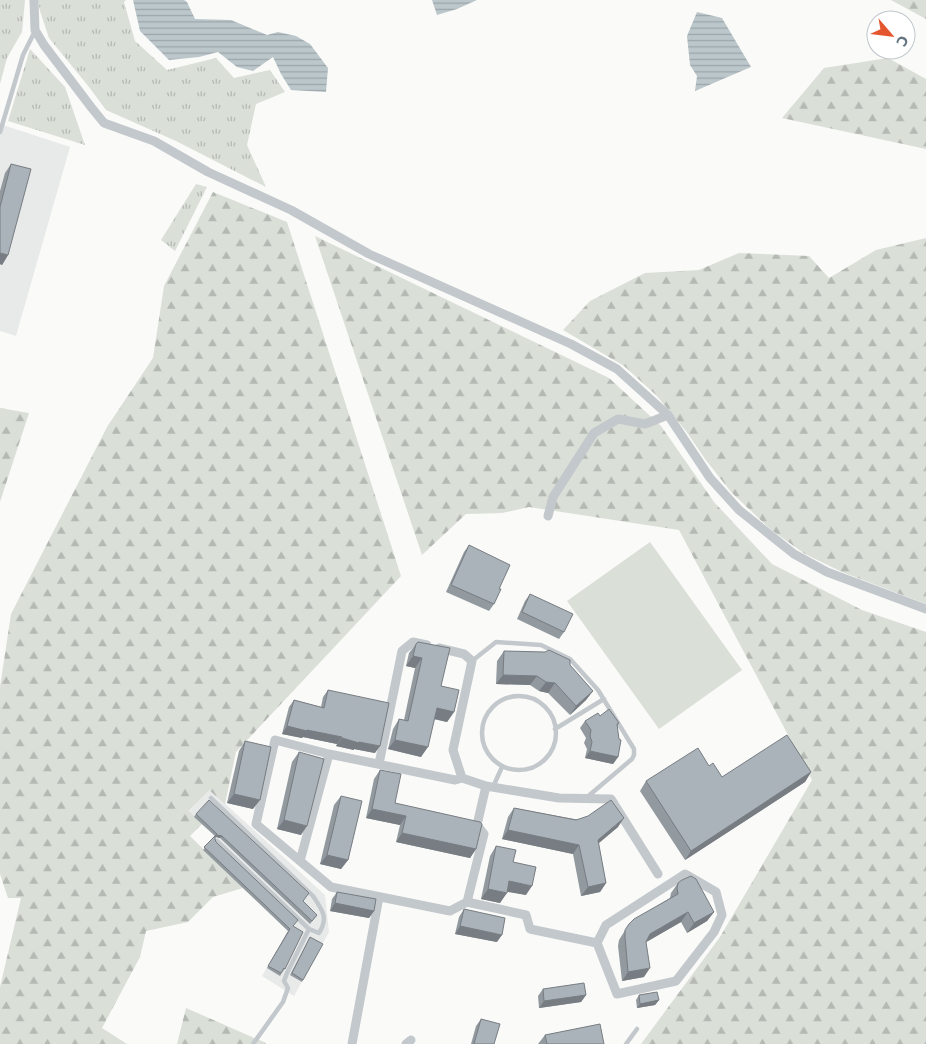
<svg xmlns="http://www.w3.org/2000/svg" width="926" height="1044" viewBox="0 0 926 1044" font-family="Commissioner,sans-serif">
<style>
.built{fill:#e8e9e9}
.grass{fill:url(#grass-tufts)}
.forest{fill:url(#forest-firs)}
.green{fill:#dadfd7}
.water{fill:url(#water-rules)}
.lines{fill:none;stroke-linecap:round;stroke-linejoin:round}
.lane{stroke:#c3c8cc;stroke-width:4.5}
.street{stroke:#c3c8cc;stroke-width:9}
.wall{fill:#929a9f}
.shaded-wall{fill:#777d82}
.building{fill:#aab3b9;stroke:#777d82}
</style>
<defs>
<pattern id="grass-tufts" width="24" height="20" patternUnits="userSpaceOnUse" patternTransform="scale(1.25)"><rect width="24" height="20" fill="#dadfd7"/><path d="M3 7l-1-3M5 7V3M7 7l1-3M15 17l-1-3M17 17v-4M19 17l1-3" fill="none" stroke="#b4b9b4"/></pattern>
<pattern id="forest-firs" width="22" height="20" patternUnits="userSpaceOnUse" patternTransform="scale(1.25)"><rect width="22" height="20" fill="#dadfd7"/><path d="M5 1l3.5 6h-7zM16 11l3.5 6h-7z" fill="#b4b9b4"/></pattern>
<pattern id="water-rules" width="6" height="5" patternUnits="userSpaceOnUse" patternTransform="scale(1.25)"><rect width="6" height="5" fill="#bbc7cb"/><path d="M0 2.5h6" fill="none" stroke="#9ca6aa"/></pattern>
</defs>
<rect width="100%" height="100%" fill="#fafaf8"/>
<path class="built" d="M0 124 70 147 16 336 0 331Z
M209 789 325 895 329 932 294 996 262 976 288 931 203 850 214 835 189 812Z"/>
<path class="grass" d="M0 0H25L22 32 7 58 0 84Z
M38 0H126L124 2 135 41 167 70 216 58 234 78 270 70 285 92 256 104 247 145 266 187 176 141 106 110 89 87 49 38 40 11Z
M30 49 65 87 85 145 8 121Z
M196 184 207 187 175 251 161 240Z"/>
<path class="forest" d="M891 0H926V19Z
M888 58 926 79V149L782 118 824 68Z
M213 192 287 222 401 576 236 752 225 804 209 790 189 811 202 824 190 836 243 888 213 897 188 922 146 931 140 957 102 1028 127 1044H0V987L21 898H8L0 874V687L11 614 107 427 153 358 164 286Z
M315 236 609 378 661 426 714 502 772 564 862 610 926 632V1044H641L720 937 812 780 679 530 529 507 502 513 466 514 422 555Z
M926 238V604L842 572 805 554 770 529 731 492 705 459 686 431 656 395 624 366 563 330 590 301 645 273 699 270 739 253 809 256 829 278 876 250Z
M0 408 29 413 0 502Z
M186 1008 266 1043 265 1044H177Z"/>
<path class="green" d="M650 542 742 670 659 729 567 601Z"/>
<path class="water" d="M133 0H184L187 2 195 19 231 20 267 35 278 32 296 36 310 44 328 68 326 92 291 90 281 74 273 57 253 71 237 67 218 52 199 57 169 60 140 31Z
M432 0H477L457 9 437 15Z
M697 12 722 18 751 67 695 91 697 76 690 65 687 36Z"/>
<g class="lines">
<path class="lane" d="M0 132 23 55 35 31
M472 661 496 642 541 645 570 659 598 690 634 749V755L632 759 586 798
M482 733a37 37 0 1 1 74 0a37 37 0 1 1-74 0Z
M555 729 604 699
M493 787 502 767
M211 798 313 896C322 910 329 917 319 933L309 929
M217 841 309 929 287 973 284 981 288 988 283 1002 253 1044
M626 1044 637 1029"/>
<path class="street" d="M34 0 35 30 44 45 91 107 104 123 154 141 208 172 291 210 369 254 571 344 617 369 668 415 710 478 739 510 794 554 827 572 926 609
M548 516 553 497 594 433 618 419 645 424 668 415
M439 648 464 654 472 661 453 750 462 778
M379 764 402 651 413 642 427 645
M300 861 329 754
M467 902 484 834 477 825 486 786
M597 943 617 994 676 981 714 932 722 915 716 892 685 874 606 925 597 943 530 929 526 915 467 902 450 911 331 887 256 824 275 740 329 754 455 780 462 778 486 786 559 798 611 799 658 874
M352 1044 379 897
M406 1044 411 1040"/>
</g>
<path class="wall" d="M11 164 8 255 2 265 0 264V191L5 173Z
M469 545 499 589 494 604 489 611 446 592 464 552Z
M530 594 564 632 559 639 517 619 525 601Z
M416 644 441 686 454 712 447 722 434 719 421 757 388 749 393 729 399 719 404 720 415 668 406 666 409 653Z
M504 651 570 665 593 691 586 700 570 715 548 693 539 691 530 685 496 684 497 661Z
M328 690 375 753 354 749V750L336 746 337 744 303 737 302 738 282 734 289 707 294 700 321 707 323 697Z
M600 716 619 723 617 726 618 757 613 764 585 758 587 749 584 743 586 738 580 728 585 721Z
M245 741 253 809 227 803 239 751Z
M299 752 301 835 277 829 292 762Z
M709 766 722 777 811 772 805 782 685 860 640 791 646 781Z
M380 770 395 803 476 849 470 858 396 842 400 825 366 818 374 779Z
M341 796 348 860 341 869 320 864 334 805Z
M514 808 618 827 598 843 606 883 600 892 581 896 573 854 502 839 508 817Z
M196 814 303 901 317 915 310 924 220 838 216 837 215 838V839L216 842 293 927 285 969 283 971 280 976 267 968 288 931 203 850 215 836 194 817Z
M496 846 513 862 526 895 507 891 500 903 481 899 490 856Z
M678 883 714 912 707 921 687 933 681 922 646 942 644 977 622 981 618 946 619 940 629 924 670 898 671 893Z
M337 892 374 911 369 918 330 911 332 899Z
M464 909 497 942 455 934 459 917Z
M310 937 303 980 302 982 290 975Z
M543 989 586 995 581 1002 539 1008 538 996Z
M639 995 659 1000 655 1005 637 1008 636 1000Z
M481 1019 494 1044H471L476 1026Z
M545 1035 604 1044H538Z"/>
<path class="shaded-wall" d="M0 253 8 255 2 265 0 264Z
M413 656 422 658 415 668 406 666Z
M503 675 537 676 530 685 496 684Z
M546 682 555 683 548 693 539 691Z
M593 691 586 700 570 715 576 706Z
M437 708 454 712 447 722 430 718Z
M287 726 342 737 337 744 303 737 302 738 282 734Z
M342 738 359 742 380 746 375 753 354 749V750L336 746Z
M395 740 428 747 421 757 388 749Z
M590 751 618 757 613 764 585 758Z
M811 772 805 782 685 860 691 851Z
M234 794 260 800 253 809 227 803Z
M372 809 406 816 400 825 366 818Z
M624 818 618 827 592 849 598 840Z
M284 820 307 826 301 835 277 829Z
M508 830 579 845 573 854 502 839Z
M402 833 476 849 470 858 396 842Z
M218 835 222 836 220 838 216 837 214 839Z
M327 855 348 860 341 869 320 864Z
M509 881 532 886 526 895 502 891Z
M606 883 600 892 581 896 588 887Z
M488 889 507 893 500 903 481 899Z
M335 903 374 911 369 918 330 911Z
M688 912 681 922 643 944 650 934Z
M714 912 707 921 687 933 694 923Z
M460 926 502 935 497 942 455 934Z
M650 968 644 977 622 981 628 972Z
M586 995 581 1002 539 1008 544 1001Z
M659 1000 655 1005 637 1008 640 1004Z"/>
<path class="building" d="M11 164 31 169 8 255 0 253V207Z
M469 545 510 565 499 589H501L494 604 451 585Z
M530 594 573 614 564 632 522 612Z
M418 642 450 648 441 686 459 690 454 712 437 708 428 747 395 740 399 719 408 721 422 658 413 656 416 644Z
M549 650 570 660V665L593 691 576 706 555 683 546 682 537 676 503 675 504 651 545 652Z
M328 690 389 703 380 746 359 742V743L342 738V737L307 730V731L287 726 294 700 324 708Z
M609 709 619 723 617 724 619 739 621 740 618 757 590 751 592 742 590 736 591 730 585 721 598 713 600 716Z
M787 735 811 772 691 851 646 781 698 748 709 766 713 763 722 777Z
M245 741 271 747 260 800 234 794Z
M299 752 324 759 307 826 284 820Z
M380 770 401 774 395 803 480 822 482 824 476 849 402 833 406 816 372 809Z
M341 796 362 801 348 860 327 855Z
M209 800 309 893 303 901 317 915 312 921 222 836 218 835 215 836V839L216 842 298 920 293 926 303 932 285 969 284 968 281 973 268 966 290 929 204 847 217 834 196 814Z
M611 800 624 818 598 840 606 883 588 887 579 845 508 830 514 808 576 820 588 816Z
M496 846 516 850 513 862 536 867 532 886 509 881 507 893 488 889Z
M691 876 696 879 714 912 694 923 688 912 650 934 646 942 650 968 628 972 625 937V930L629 924 634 919 678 894 677 888 678 883 682 880Z
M337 892 376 899 374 911 335 903Z
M464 909 505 918 502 935 460 926Z
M310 937 323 944 303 980 292 973Z
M584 983 586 995 544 1001 543 989Z
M657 992 659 1000 640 1004 639 995Z
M481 1019 500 1024 494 1044H474Z
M600 1024 604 1044H547L545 1035Z"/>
<g transform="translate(891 35) rotate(118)"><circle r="24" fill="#ffffff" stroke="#c1c8cd"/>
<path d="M0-4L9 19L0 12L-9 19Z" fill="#e4572e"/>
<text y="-8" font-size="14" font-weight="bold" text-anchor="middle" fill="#657683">С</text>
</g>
</svg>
